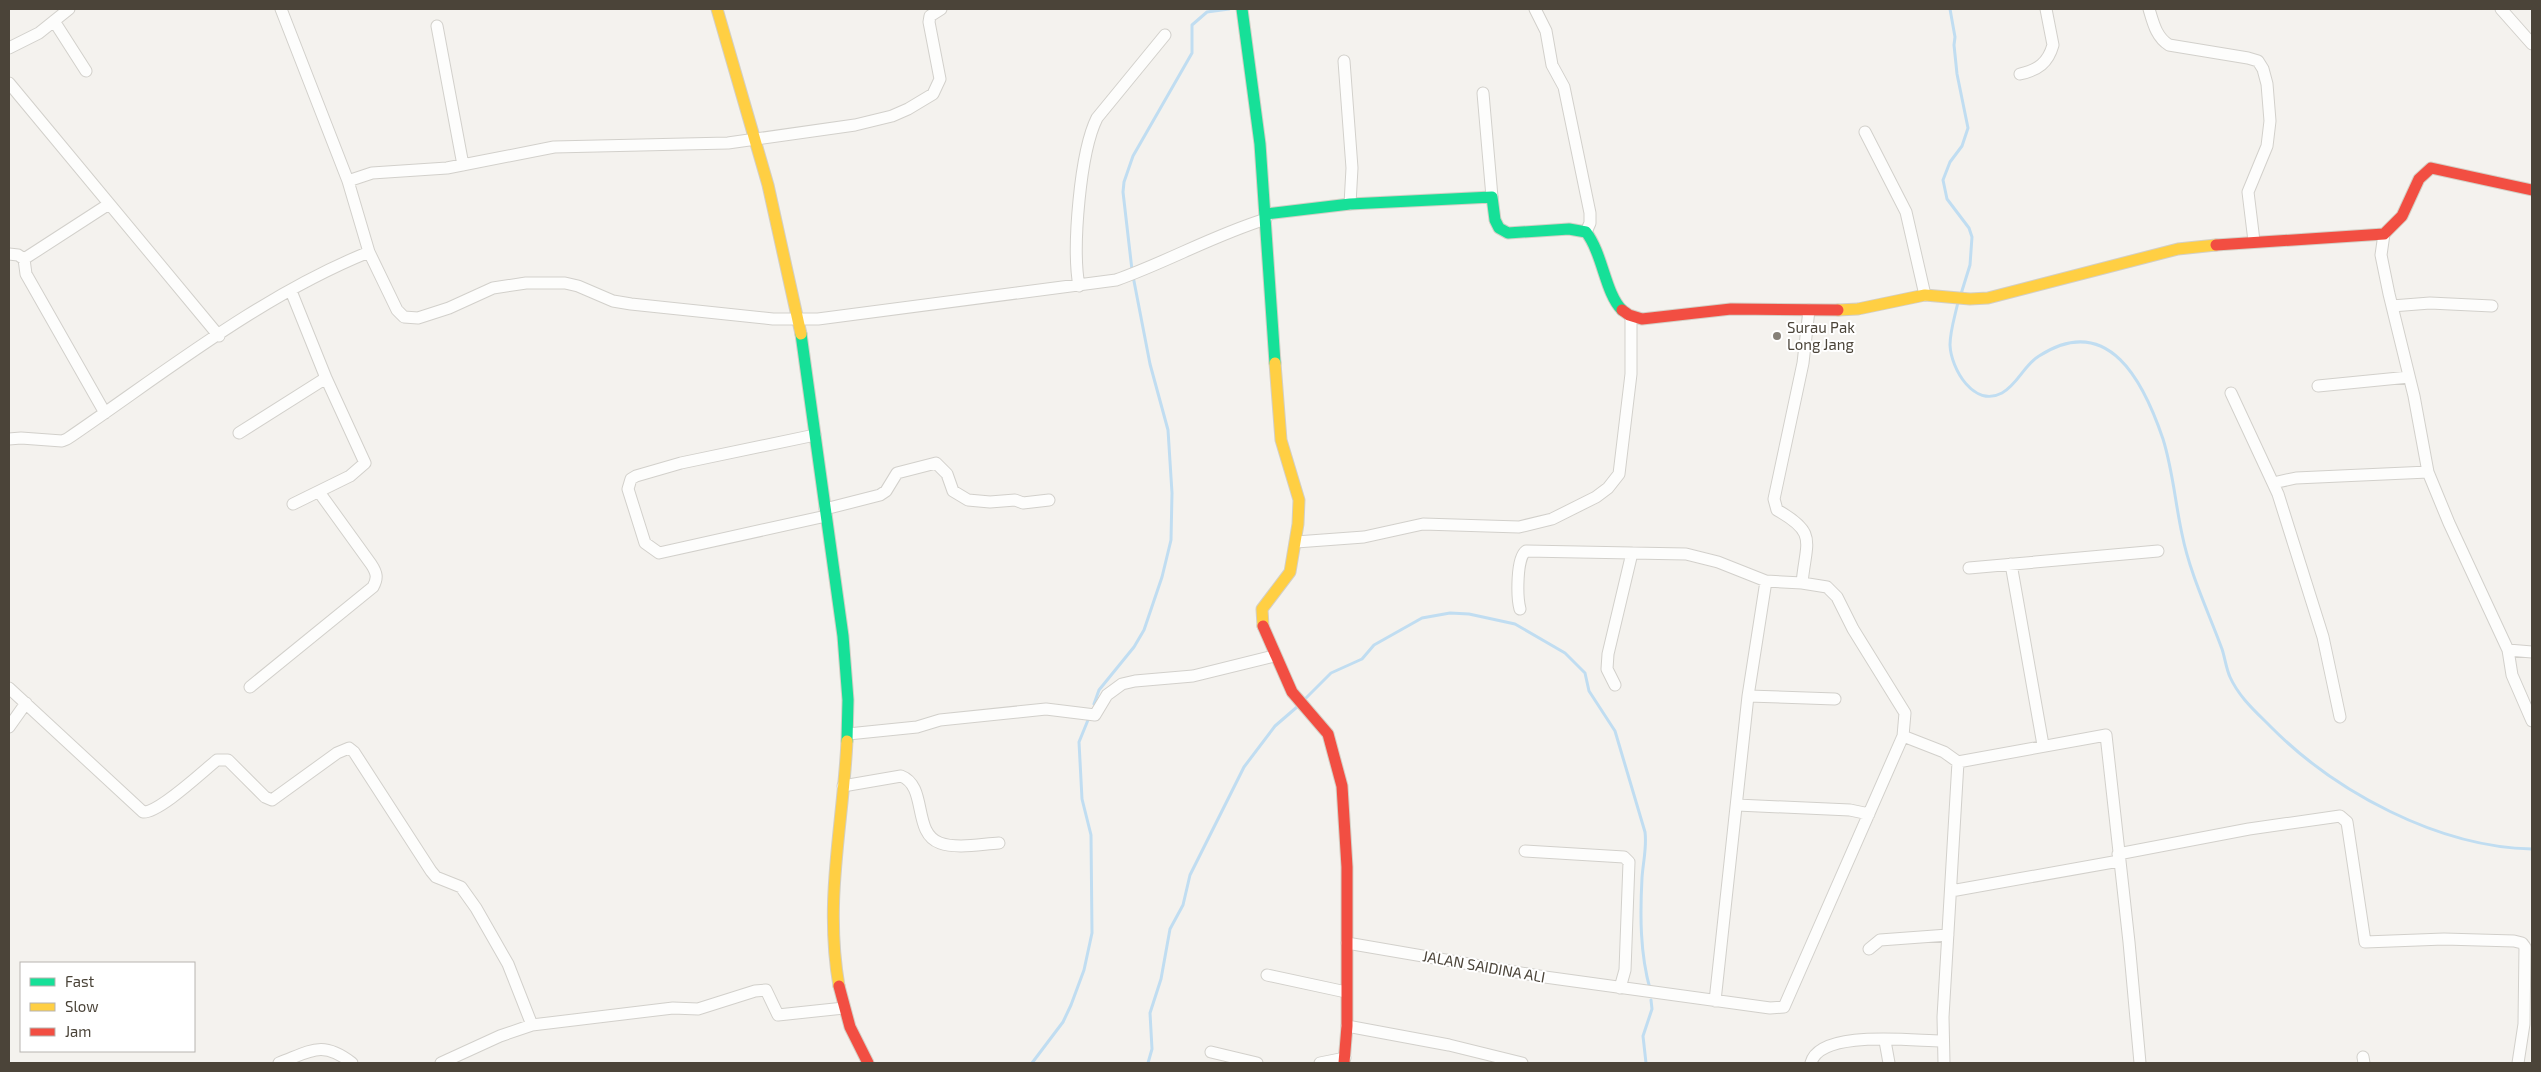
<svg xmlns="http://www.w3.org/2000/svg" width="2541" height="1072" viewBox="0 0 2541 1072" font-family="'Exo 2',sans-serif">
<style>
.lines{fill:none;stroke-linecap:round;stroke-linejoin:round}
.stream{stroke:#c0ddf1;stroke-width:3}
.street-casing{stroke:#d2d0cb;stroke-width:13}
.fast-casing{stroke:#d3cfc5;stroke-width:13}
.slow-casing{stroke:#d3cfc5;stroke-width:13}
.jam-casing{stroke:#d3cfc5;stroke-width:13}
.street{stroke:#fdfdfc;stroke-width:11}
.fast{stroke:#16e098;stroke-width:11}
.slow{stroke:#ffcf43;stroke-width:11}
.jam{stroke:#f24e42;stroke-width:11}
.poi-dot{fill:#868178;stroke:#fff;stroke-width:2}
.labels{text-anchor:middle;dominant-baseline:central;stroke-width:4;stroke-linejoin:round;paint-order:stroke}
.poi-label{font-size:15px;fill:#4b4439;stroke:#fff;text-anchor:start}
.street-label{font-size:15px;fill:#4b4439;stroke:#fff}
</style>
<rect width="100%" height="100%" fill="#f4f2ee"/>
<g class="lines">
<path class="stream" d="M1950 9 1955 37 1954 45 1957 74 1968 128 1962 146 1950 162 1943 180 1947 199 1969 228 1972 237 1970 265 1961 294
M1132 270 1123 192 1124 182 1133 156 1192 53V25L1207 12 1229 9
M1958 302C1955 316 1950 331 1950 345 1951 369 1974 408 2002 393 2018 384 2024 365 2039 356 2109 311 2144 383 2163 439 2173 471 2175 502 2182 534 2190 574 2208 611 2222 649 2225 658 2226 668 2230 677 2239 697 2255 711 2270 726 2335 792 2438 847 2532 849
M1305 699 1331 673 1362 659 1374 645 1422 618 1450 613 1469 614 1515 624 1565 653 1585 673 1589 691 1615 731 1645 832C1647 848 1643 862 1642 878 1640 915 1640 953 1650 989
M1094 704 1099 690 1134 647 1144 630 1162 577 1171 540 1172 493 1168 430 1150 364 1133 276
M1032 1063 1063 1022 1071 1005 1084 970 1092 933 1091 835 1082 799 1079 742 1088 720
M1148 1063 1152 1049 1150 1013 1161 979 1170 929 1183 905 1190 875 1244 767 1275 726 1297 707
M1646 1063 1643 1036 1652 1009 1651 1000"/>
<g class="street-casing">
<path id="street" d="M1535 9 1546 31 1552 65 1564 87 1590 213V223L1586 232
M2149 9C2153 22 2156 37 2169 45L2248 58 2258 61 2263 69 2267 84 2270 121 2267 146 2248 192 2254 241
M2501 9 2532 44
M54 21 86 71
M437 26 463 165
M9 48 39 33 69 9
M1344 61 1352 168 1350 204
M2020 74C2038 70 2048 63 2053 45L2046 9
M9 83 219 336
M1483 93 1492 197
M1865 132 1906 212 1925 295
M348 181 372 173 447 168 554 147 728 143 855 125 892 116 908 109 933 94 940 79 929 22 930 16 941 9
M2384 234 2381 255 2389 294 2414 396 2428 472 2449 523 2508 650 2532 652
M369 252 397 310 404 317 418 318 449 308 493 288 526 283H565L578 286 613 301 631 304 773 319H818L1116 280C1167 262 1214 235 1266 219
M9 254 18 255 24 259
M1079 286C1072 248 1080 152 1097 118L1165 35
M291 291 326 378 365 463 350 476 293 504
M2392 306 2430 303 2492 306
M2318 386 2409 377
M2231 393 2278 494 2323 637 2340 717
M105 413 26 274 24 259 109 204
M239 433 326 378
M815 435 681 463 636 476 631 479 628 489 645 543 659 553 826 516
M9 439 21 438 62 441 67 439C164 373 260 296 369 252L348 181 281 9
M2273 483 2296 478 2428 472
M825 509 880 495 886 491 897 473 936 463 947 474 953 491 968 500 990 502 1015 500 1023 503 1049 500
M1296 542 1364 537 1423 524 1519 527 1552 519 1596 497 1608 488 1619 474 1631 374V318
M2011 564 2043 745
M1969 568 2158 551
M1520 609C1517 598 1516 558 1526 551L1632 553
M2508 650 2512 675 2532 721
M1615 685 1607 669 1608 654 1632 553 1686 554 1718 562 1766 581 1802 583C1806 541 1818 533 1777 510L1774 499 1803 363 1809 310
M250 687 373 587C378 578 377 573 371 564L319 492
M9 688 143 812C159 813 202 772 217 760H228L265 797 272 800 337 753 349 748 354 752 431 871 436 877 461 887 476 908 508 964 532 1025
M1748 696 1835 699
M9 727 26 703
M848 734 917 727 940 720 1046 709 1095 715 1107 695 1122 684 1135 681 1193 676 1274 656
M1903 736 1944 752 1958 762 1943 1017 1944 1063
M1958 762 2106 735 2129 942 2140 1063
M843 786 901 776C928 786 912 833 940 843 957 849 981 844 999 843
M1737 805 1850 810 1869 814
M1525 851 1624 857 1629 862 1625 970 1620 988
M2118 854 2249 829 2340 816 2347 822 2365 942 2444 939 2514 941 2522 943 2525 947 2524 1024 2518 1063
M1951 891 2119 861
M1347 943 1545 977 1770 1008 1784 1007 1903 736 1905 713 1853 629 1837 597 1827 587 1802 583
M1869 949 1880 940 1948 935
M1267 975 1346 992
M1715 1001 1748 696 1766 581
M1347 1026 1449 1045 1522 1063
M1885 1041 1889 1063
M1211 1052 1257 1063
M2363 1057 2364 1063
M279 1063C311 1051 322 1040 352 1063
M441 1063 500 1036 532 1025 673 1008 698 1009 755 991 766 990 778 1015 844 1008
M1320 1063 1345 1058
M1811 1063C1820 1029 1913 1041 1942 1041"/>
</g>
<g class="fast-casing">
<path id="fast" d="M1242 9 1260 144 1275 363
M1266 214 1350 204 1492 197 1495 220 1499 228 1508 233 1569 229 1586 232C1603 254 1605 293 1622 310
M801 334 843 636 848 700 847 741"/>
</g>
<g class="slow-casing">
<path id="slow" d="M717 9 768 185 801 334
M1838 310 1858 309 1925 295 1970 299 1988 298 2178 249 2216 245
M1263 626 1262 609 1290 572 1298 524 1299 500 1281 440 1275 363
M839 986C824 900 843 826 847 741"/>
</g>
<g class="jam-casing">
<path id="jam" d="M2216 245 2384 234 2402 216 2419 179 2431 168 2532 190
M1622 310 1629 315 1642 319 1731 309 1838 310
M1263 626 1292 692 1328 734 1342 786 1347 867V1026L1344 1063
M839 986 850 1027 868 1063"/>
</g>
<use href="#street" class="street"/>
<use href="#fast" class="fast"/>
<use href="#slow" class="slow"/>
<use href="#jam" class="jam"/>
</g>
<circle class="poi-dot" cx="1777" cy="336" r="5"/>
<g class="labels">
<g class="poi-label">
<text x="1787" y="327">Surau Pak<tspan x="1787" dy="17">Long Jang</tspan></text>
</g>
<g class="street-label">
<text transform="translate(1484 966) rotate(10)">JALAN SAIDINA ALI</text>
</g>
</g>
<rect width="2541" height="1072" fill="none" stroke="#4b4439" stroke-width="20"/>
<rect x="20" y="962" width="175" height="90" fill="#ffffff" stroke="#b7b4b0"/>
<rect x="30" y="978" width="25" height="8" fill="#16e098" stroke="#b7b4b0"/>
<text x="65" y="987" font-size="15" fill="#4b4439">Fast</text>
<rect x="30" y="1003" width="25" height="8" fill="#ffcf43" stroke="#b7b4b0"/>
<text x="65" y="1012" font-size="15" fill="#4b4439">Slow</text>
<rect x="30" y="1028" width="25" height="8" fill="#f24e42" stroke="#b7b4b0"/>
<text x="65" y="1037" font-size="15" fill="#4b4439">Jam</text>
</svg>
